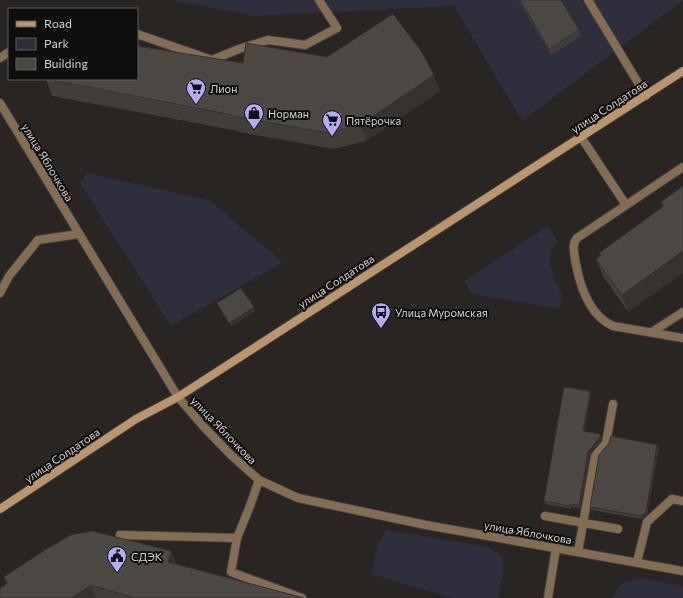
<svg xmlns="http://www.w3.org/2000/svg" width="683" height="598" viewBox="0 0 683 598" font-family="Commissioner,sans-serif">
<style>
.green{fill:#2f2e3d}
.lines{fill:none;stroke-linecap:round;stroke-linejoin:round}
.service-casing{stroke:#44413e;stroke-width:10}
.minor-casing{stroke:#44413e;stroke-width:10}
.tertiary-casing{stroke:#44413e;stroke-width:10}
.secondary-casing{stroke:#44413e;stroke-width:10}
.service{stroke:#846d55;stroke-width:8}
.minor{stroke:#846d55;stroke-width:8}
.tertiary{stroke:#846d55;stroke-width:8}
.secondary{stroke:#bb956e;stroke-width:8}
.wall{fill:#413e3a}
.shaded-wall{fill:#353230}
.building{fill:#4c4844;stroke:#353230}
.labels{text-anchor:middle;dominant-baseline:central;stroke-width:4;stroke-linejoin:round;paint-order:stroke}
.poi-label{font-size:11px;fill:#d5d3d1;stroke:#100e0d;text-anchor:start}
.street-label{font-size:11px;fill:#d5d3d1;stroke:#100e0d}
</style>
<rect width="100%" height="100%" fill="#282522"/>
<path class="green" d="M171 0H683L522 121 454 6 254 16Z
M87 173 209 200 283 262 171 326 80 183Z
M548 226 558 242C542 252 554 282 562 294L560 309 472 294 464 281Z
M386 530 488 547 502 556 504 570 498 598H452L371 574 378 544Z
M639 578 683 586V598H612L621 584Z"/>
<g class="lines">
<g class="service-casing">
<path id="service" d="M581 137 626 205
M683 167 577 238C572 244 574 251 575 259 579 283 588 315 613 326L683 338
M0 293 9 276 38 240 79 234
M652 332 683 312
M259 480 250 506 237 538 231 572 302 598
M545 516 618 529
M120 535 237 538
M578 552 595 456 606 443 613 404
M637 562 647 522 672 499 683 501
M548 598 556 548"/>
</g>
<g class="minor-casing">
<path id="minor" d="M588 0 646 96
M137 34 212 60 239 49 268 40 305 45 337 28 319 0
M0 58 9 52
M0 103 178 397"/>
</g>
<g class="tertiary-casing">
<path id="tertiary" d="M178 397 203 426 230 454 259 480 298 498 426 525 683 571"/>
</g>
<g class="secondary-casing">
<path id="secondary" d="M0 509 136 419 178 397 683 71"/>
</g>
<use href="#service" class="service"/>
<use href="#minor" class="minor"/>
<use href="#tertiary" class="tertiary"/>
<use href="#secondary" class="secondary"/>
</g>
<path class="wall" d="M518 0H561L579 30 581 36 551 55Z
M243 63 440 91 366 141 334 149 239 132 238 131 52 96 46 79Z
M683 186 628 312 603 276 596 259 600 256 599 253 663 207 661 202Z
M217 303 255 311 231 326 218 306Z
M591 394 584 432 600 434 601 438V441L590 455 580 508 571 507V509L545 504 544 501Z
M657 445 659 448 647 515 642 519 591 510 590 507Z
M171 551 176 564 304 598H0L6 584 4 577Z"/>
<path class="shaded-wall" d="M434 75 440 91 366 141 360 125Z
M683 251V273L628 312 622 295Z
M254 307 255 311 231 326 229 323Z
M590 391 591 394 584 434 583 431Z
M600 434 601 438V441L590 455 580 508 579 505 588 452Z
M657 445 659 448 647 515 642 519 641 516Z
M171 551 177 568 168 562Z
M91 585 96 598H71Z"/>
<path class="building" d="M520 0H561L579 30 549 49Z
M393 14 421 51 434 75 360 125 328 133 233 116V115L46 79H137V46L243 63 246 43 327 57Z
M683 186V251L622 295 596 259 601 255 599 253 664 206 661 202Z
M241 288 254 307 229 323 217 303Z
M564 387 590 391 583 431 600 434V437L588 452 579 505 570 504V506L544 501Z
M611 436 657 445 646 512 641 516 590 507 599 455 609 443Z
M92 531 171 551 168 562 304 598H135L91 585 71 598H0V588L8 583 4 577 45 550 71 535Z"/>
<defs>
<g id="supermarket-pin" transform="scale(1)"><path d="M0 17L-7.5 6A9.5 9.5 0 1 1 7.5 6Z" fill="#b3acf9" stroke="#100e0d"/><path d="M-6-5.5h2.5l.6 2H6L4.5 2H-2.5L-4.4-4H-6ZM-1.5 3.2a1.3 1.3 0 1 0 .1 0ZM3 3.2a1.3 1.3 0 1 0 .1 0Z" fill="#111"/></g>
<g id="shop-pin" transform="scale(1)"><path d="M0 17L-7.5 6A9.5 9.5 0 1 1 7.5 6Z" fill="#b3acf9" stroke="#100e0d"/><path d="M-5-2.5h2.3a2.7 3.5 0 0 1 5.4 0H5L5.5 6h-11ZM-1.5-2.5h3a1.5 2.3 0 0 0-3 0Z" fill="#111"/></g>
<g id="bus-pin" transform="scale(1)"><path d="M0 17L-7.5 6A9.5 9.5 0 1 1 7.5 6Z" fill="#b3acf9" stroke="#100e0d"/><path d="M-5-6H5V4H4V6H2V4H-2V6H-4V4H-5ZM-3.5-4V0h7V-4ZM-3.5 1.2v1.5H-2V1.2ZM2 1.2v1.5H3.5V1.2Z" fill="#111"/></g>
<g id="civic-pin" transform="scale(1)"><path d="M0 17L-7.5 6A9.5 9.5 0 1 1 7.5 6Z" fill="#b3acf9" stroke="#100e0d"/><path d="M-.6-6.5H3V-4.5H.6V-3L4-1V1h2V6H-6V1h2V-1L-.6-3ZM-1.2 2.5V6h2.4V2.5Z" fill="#111"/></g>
</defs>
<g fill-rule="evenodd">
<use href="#supermarket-pin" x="196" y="88"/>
<use href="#shop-pin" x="254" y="113"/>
<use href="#supermarket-pin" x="332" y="120"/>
<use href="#bus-pin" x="381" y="312"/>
<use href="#civic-pin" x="117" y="556"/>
</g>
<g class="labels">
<g class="poi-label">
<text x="210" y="88">Лион</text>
<text x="268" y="113">Норман</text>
<text x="346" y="120">Пятёрочка</text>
<text x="395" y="312">Улица Муромская</text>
<text x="131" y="556">СДЭК</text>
</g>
<g class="street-label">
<text transform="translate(609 106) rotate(-33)">улица Солдатова</text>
<text transform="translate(48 162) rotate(59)">улица Яблочкова</text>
<text transform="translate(336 281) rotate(-33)">улица Солдатова</text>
<text transform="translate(224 430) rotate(46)">улица Яблочкова</text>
<text transform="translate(62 455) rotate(-34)">улица Солдатова</text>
<text transform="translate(528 532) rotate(10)">улица Яблочкова</text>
</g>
</g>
<rect x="8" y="8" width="130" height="72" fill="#100e0d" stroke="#5f5d5b"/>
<rect x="16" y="21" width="20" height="6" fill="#bb956e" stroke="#5f5d5b"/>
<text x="44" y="28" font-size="12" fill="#d5d3d1">Road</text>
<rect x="16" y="38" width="20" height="12" fill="#2f2e3d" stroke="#5f5d5b"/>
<text x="44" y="48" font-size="12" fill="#d5d3d1">Park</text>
<rect x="16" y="58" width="20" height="12" fill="#4c4844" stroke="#5f5d5b"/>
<text x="44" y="68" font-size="12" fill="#d5d3d1">Building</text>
</svg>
